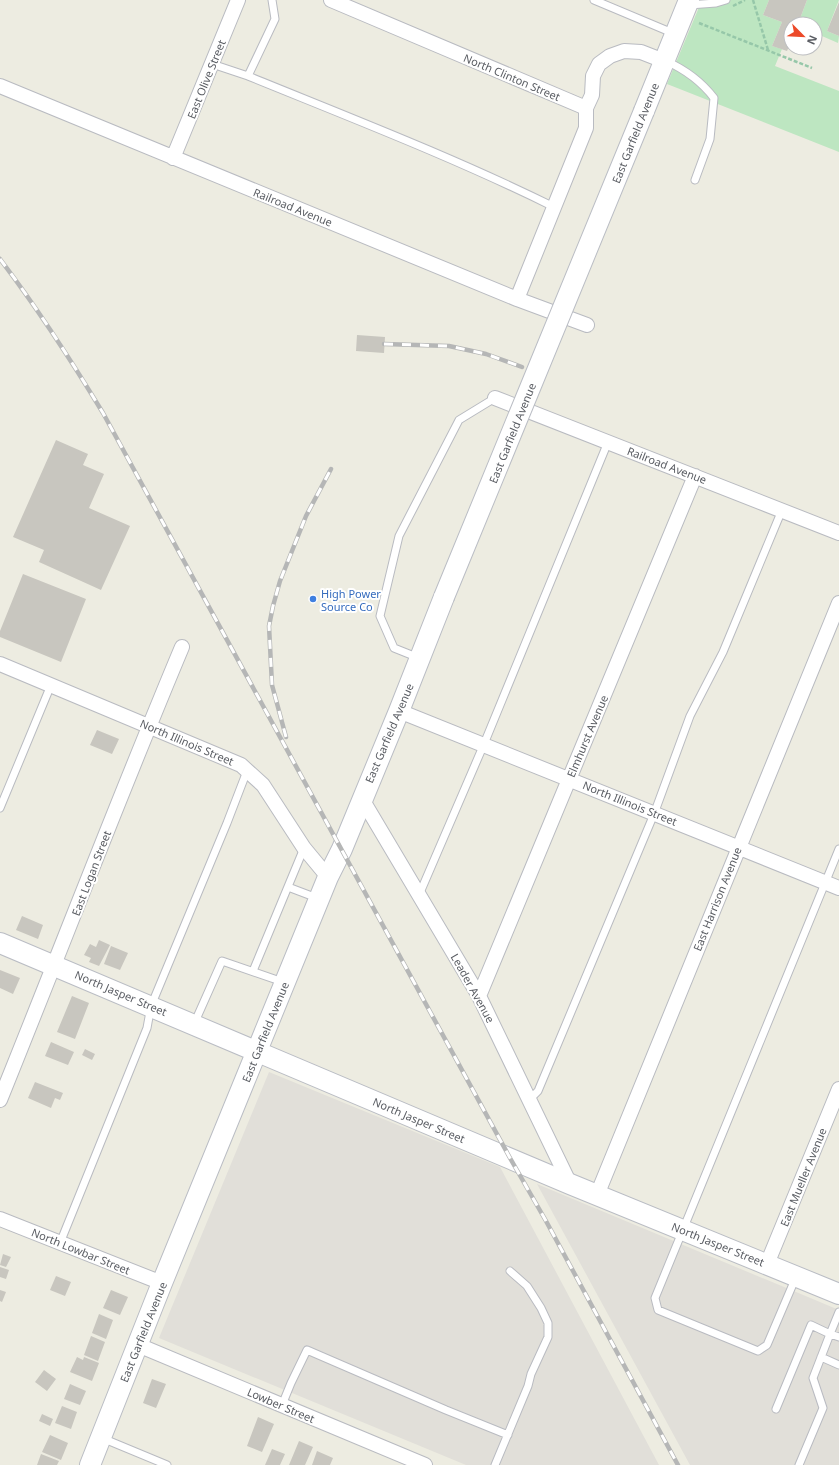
<svg xmlns="http://www.w3.org/2000/svg" width="839" height="1465" viewBox="0 0 839 1465" font-family="'Noto Sans',sans-serif">
<style>
.industrial{fill:#e1dfd9}
.green{fill:#bde6c1}
.building{fill:#c8c6bf}
.lines{fill:none;stroke-linecap:round;stroke-linejoin:round}
.lane-casing{stroke:#b9bbc1;stroke-width:9}
.street-casing{stroke:#b9bbc1;stroke-width:16}
.secondary-casing{stroke:#babdc4;stroke-width:22}
.path{stroke:#96c7a9;stroke-width:2.5;stroke-dasharray:4 2;stroke-linecap:butt}
.lane{stroke:#fff;stroke-width:7}
.street{stroke:#fff;stroke-width:14}
.secondary{stroke:#fff;stroke-width:20}
.rail-casing{stroke:#b5b6b6;stroke-width:4.5}
.rail{stroke:#fff;stroke-width:3;stroke-dasharray:9;stroke-linecap:butt}
.secondary-bridge-casing{stroke:#babdc4;stroke-width:22;stroke-linecap:butt}
.secondary-bridge{stroke:#fff;stroke-width:20}
.shop-dot{fill:#3f7fe0;stroke:#fff;stroke-width:1.5}
.labels{text-anchor:middle;dominant-baseline:central;stroke-width:4;stroke-linejoin:round;paint-order:stroke}
.street-label{font-size:11px;fill:#5a5d63;stroke:#fff}
.shop-label{font-size:11px;fill:#366cbe;stroke:#fff;text-anchor:start}
</style>
<rect width="100%" height="100%" fill="#edece1"/>
<path class="industrial" d="M269 1072 500 1167 659 1465H466L159 1338Z
M537 1184 839 1310V1465H690Z"/>
<path class="green" d="M702 0H769L763 15 782 22 772 46 782 49 775 66 839 91V152L667 84Z
M807 0H839L827 31 839 36 838 43 815 33V24H798Z"/>
<path class="building" d="M769 0H807L798 24H791V42L787 51 772 46 782 22 763 15Z
M839 2V36L827 31Z
M357 335 385 337 384 353 356 351Z
M56 440 88 454 83 465 104 474 89 508 130 526 101 590 39 562 44 550 13 537Z
M23 574 86 599 61 662 0 637V631Z
M97 730 119 739 112 754 90 745Z
M22 916 43 925 38 939 16 930Z
M99 940 110 945 99 966 89 962 91 958 84 955 90 944 96 947Z
M111 946 128 953 120 970 104 964Z
M0 970 20 978 13 994 0 988Z
M72 996 89 1003 75 1039 57 1032Z
M51 1042 74 1052 68 1065 45 1056Z
M85 1049 95 1054 92 1060 82 1055Z
M35 1082 63 1093 60 1100 55 1098 51 1108 28 1098Z
M3 1254 11 1257 6 1267 0 1265Z
M0 1267 9 1270 6 1279 0 1277Z
M56 1276 71 1282 65 1296 50 1290Z
M0 1290 6 1292 2 1302 0 1301Z
M111 1290 128 1297 120 1315 103 1308Z
M99 1314 113 1320 106 1339 92 1333Z
M91 1336 105 1342 98 1361 84 1355Z
M77 1357 83 1360 84 1357 99 1363 92 1381 70 1372Z
M44 1370 56 1379 47 1391 35 1382Z
M152 1379 166 1384 156 1408 143 1403Z
M70 1384 86 1391 80 1405 64 1399Z
M62 1406 77 1412 71 1429 55 1423Z
M42 1414 53 1419 50 1426 39 1421Z
M258 1417 274 1424 262 1452 247 1446Z
M50 1435 68 1443 61 1460 42 1452Z
M299 1441 313 1447 305 1465H289Z
M272 1449 285 1454 280 1465H265Z
M317 1451 333 1458 330 1465H312Z
M41 1454 59 1461 57 1465H37Z"/>
<g class="lines">
<g class="lane-casing">
<path id="lane" d="M594 0 675 34
M689 5 716 3 726 0
M666 61C686 70 701 81 714 98L710 139 695 180
M212 64 248 76 275 19 272 0
M248 76C351 118 455 158 554 207
M419 658 394 648 380 616 399 536 459 420 495 398
M0 808 51 685
M288 887 317 898
M419 895 484 744 608 442
M253 971 304 848
M194 1024 222 961 283 982
M529 1100 538 1091 654 814 690 716 723 652 782 510
M60 1243 147 1028 151 1006 227 823 247 771
M796 1277 767 1345 758 1351 658 1310 655 1298 839 849
M821 1357 839 1365
M282 1405 291 1383 307 1350 446 1410 508 1435
M776 1409 811 1325 830 1334 839 1312
M102 1438 167 1465
M495 1465 528 1386 531 1374 548 1337V1323L541 1308 527 1286 510 1271
M799 1465 823 1408 813 1378 830 1334 839 1337"/>
</g>
<g class="street-casing">
<path id="street" d="M331 0 586 108 592 95 593 76 599 64 610 56 624 51 641 52 664 61
M0 86 517 299 587 325
M173 158 238 0
M517 299 586 128V108
M495 398 839 533
M0 664 241 765 263 785 304 848 328 877
M399 711 839 888
M362 799 479 996 570 1184
M479 996 695 476
M0 1100C61 949 119 797 182 647
M597 1195 839 603
M0 1219 162 1283
M767 1264 839 1089
M138 1345 425 1465"/>
</g>
<g class="secondary-casing">
<path id="secondary" d="M644 111 689 0
M0 943 570 1184 839 1294
M90 1465 162 1283 328 877 342 849 399 711 444 597"/>
</g>
<path class="path" d="M753 0 768 50
M733 6 745 0
M699 23 812 68"/>
<use href="#lane" class="lane"/>
<use href="#street" class="street"/>
<use href="#secondary" class="secondary"/>
<g class="rail-casing">
<path id="rail" d="M0 259C38 309 71 360 103 413L510 1158 546 1221 678 1465
M384 344 449 346 486 354 522 367
M286 737 272 685 269 626 273 606 280 581 306 516 331 469"/>
</g>
<use href="#rail" class="rail"/>
<g class="secondary-bridge-casing">
<path id="secondary-bridge" d="M444 597 644 111"/>
</g>
<use href="#secondary-bridge" class="secondary-bridge"/>
</g>
<circle class="shop-dot" cx="313" cy="599" r="4"/>
<g class="labels">
<g class="street-label">
<text transform="translate(512 77) rotate(23)">North Clinton Street</text>
<text transform="translate(206 79) rotate(-68)">East Olive Street</text>
<text transform="translate(635 133) rotate(-68)">East Garfield Avenue</text>
<text transform="translate(293 207) rotate(22)">Railroad Avenue</text>
<text transform="translate(512 433) rotate(-68)">East Garfield Avenue</text>
<text transform="translate(667 465) rotate(21)">Railroad Avenue</text>
<text transform="translate(389 733) rotate(-67)">East Garfield Avenue</text>
<text transform="translate(587 736) rotate(-67)">Elmhurst Avenue</text>
<text transform="translate(187 742) rotate(23)">North Illinois Street</text>
<text transform="translate(630 803) rotate(22)">North Illinois Street</text>
<text transform="translate(91 873) rotate(-69)">East Logan Street</text>
<text transform="translate(717 899) rotate(-68)">East Harrison Avenue</text>
<text transform="translate(473 988) rotate(61)">Leader Avenue</text>
<text transform="translate(121 993) rotate(23)">North Jasper Street</text>
<text transform="translate(265 1032) rotate(-68)">East Garfield Avenue</text>
<text transform="translate(419 1120) rotate(23)">North Jasper Street</text>
<text transform="translate(803 1177) rotate(-68)">East Mueller Avenue</text>
<text transform="translate(718 1244) rotate(22)">North Jasper Street</text>
<text transform="translate(81 1251) rotate(22)">North Lowbar Street</text>
<text transform="translate(143 1332) rotate(-68)">East Garfield Avenue</text>
<text transform="translate(281 1405) rotate(23)">Lowber Street</text>
</g>
<g class="shop-label">
<text x="321" y="593">High Power<tspan x="321" dy="13">Source Co</tspan></text>
</g>
</g>
<g transform="translate(803 36) rotate(114)"><circle r="19" fill="#ffffff" stroke="#bdbec1"/>
<path d="M0-3L7 15L0 10L-7 15Z" fill="#ec4a29"/>
<text y="-6" font-size="11" font-weight="bold" text-anchor="middle" fill="#5a5d63">N</text>
</g>
</svg>
